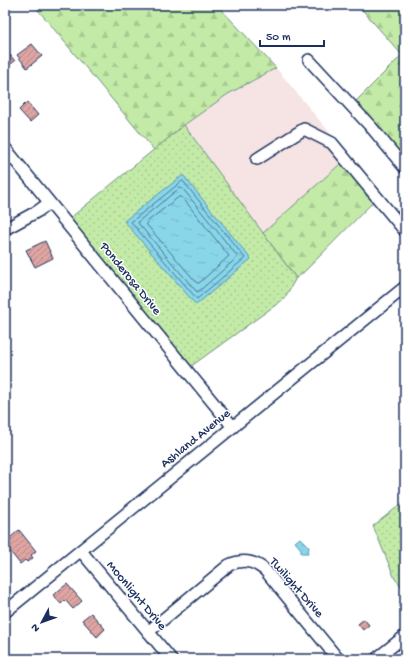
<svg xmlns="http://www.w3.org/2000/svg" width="410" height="664" viewBox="0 0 410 664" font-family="'Gochi Hand',sans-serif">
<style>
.built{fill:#f5e4e3}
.grass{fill:url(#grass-dots);stroke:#6f8d82}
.forest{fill:url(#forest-firs);stroke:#6f8d82}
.water{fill:url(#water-ripples);stroke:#5d93b1}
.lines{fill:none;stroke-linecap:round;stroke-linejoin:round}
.shore{stroke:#477296;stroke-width:1}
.building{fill:url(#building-hatch);stroke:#1b2f5e}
.minor-casing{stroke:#1b2f5e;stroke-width:14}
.minor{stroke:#fff;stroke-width:11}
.labels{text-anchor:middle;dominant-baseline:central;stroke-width:3;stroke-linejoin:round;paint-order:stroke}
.street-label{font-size:13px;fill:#1b2f5e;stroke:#fff}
</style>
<defs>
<pattern id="grass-dots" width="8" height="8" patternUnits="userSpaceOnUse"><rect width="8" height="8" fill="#c3eba7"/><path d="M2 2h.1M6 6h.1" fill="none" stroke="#a7ca92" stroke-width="1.8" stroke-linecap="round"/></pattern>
<pattern id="forest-firs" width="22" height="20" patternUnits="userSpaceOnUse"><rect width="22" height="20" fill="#c3eba7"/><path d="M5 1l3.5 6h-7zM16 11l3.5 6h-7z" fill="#a7ca92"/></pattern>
<pattern id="water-ripples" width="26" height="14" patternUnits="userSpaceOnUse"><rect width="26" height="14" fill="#89d6e9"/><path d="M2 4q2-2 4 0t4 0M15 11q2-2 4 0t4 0" fill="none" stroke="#76b8ca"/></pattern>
<pattern id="building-hatch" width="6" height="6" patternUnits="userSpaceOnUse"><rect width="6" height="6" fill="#dfa5a2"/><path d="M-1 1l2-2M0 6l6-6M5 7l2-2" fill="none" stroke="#b48787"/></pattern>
</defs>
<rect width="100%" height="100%" fill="#fff"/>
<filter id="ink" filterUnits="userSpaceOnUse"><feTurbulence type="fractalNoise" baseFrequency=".025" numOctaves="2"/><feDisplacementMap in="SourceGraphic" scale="8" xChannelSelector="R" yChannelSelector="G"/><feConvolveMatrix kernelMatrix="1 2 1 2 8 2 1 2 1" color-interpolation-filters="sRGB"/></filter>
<g filter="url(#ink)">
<path class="built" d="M276 68 349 156 263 233 184 125 228 94Z"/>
<path class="grass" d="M184 125 296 278 284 299 190 367 69 219Z
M405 501V590L395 579 373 526Z"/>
<path class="forest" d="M34 5H217L276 68 228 94 184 125 154 150Z
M358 5H405V160L354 103 402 55Z
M349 156 381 194 304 272 296 278 263 233Z"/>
<path class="water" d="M183 175 251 259 196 305 124 221Z
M300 538 309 547 308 553H301V549L295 542Z"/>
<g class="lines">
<path class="shore" d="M183 181 245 258 197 299 131 222 181 182Z
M180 188 183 189 238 257 198 292 196 291 138 223 139 221Z
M179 197H182L229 256 199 283H197L146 224 147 222Z"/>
</g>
<path class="building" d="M32 44 42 56 27 68 17 55Z
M10 55 15 61 8 66 5 62V59Z
M27 102 38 115 30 122 19 110Z
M45 241 53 258 35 267 26 250Z
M19 530 36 551 31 555 33 558 27 562 25 560 20 564 5 545V533L10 538Z
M67 584 82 601 73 609 65 600 61 604 53 595Z
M91 613 105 629 97 637 82 620Z
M364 619 369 625 363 630 358 624Z"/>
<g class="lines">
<g class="minor-casing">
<path id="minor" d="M309 60 372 128 405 168
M5 148 233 427
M257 159 304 129 332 143 405 231
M5 229 38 211 49 203
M81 551 171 659
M5 612 405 287
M148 632 229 565C242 559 253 560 265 570L338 659
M376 659 405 636"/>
</g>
<use href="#minor" class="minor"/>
</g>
</g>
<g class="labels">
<g class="street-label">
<text transform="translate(130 279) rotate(51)">Ponderosa Drive</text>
<text transform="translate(196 439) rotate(-39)">Ashland Avenue</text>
<text transform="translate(296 588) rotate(49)">Twilight Drive</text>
<text transform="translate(136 596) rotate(50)">Moonlight Drive</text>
</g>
</g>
<rect width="410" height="664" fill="none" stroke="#fff" stroke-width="20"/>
<rect x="10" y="10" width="390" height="644" fill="none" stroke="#1b2f5e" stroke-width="1.5" filter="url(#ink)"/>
<g transform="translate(42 622) rotate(229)" stroke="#ffffff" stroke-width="3" paint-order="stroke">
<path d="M0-3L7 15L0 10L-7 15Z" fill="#1b2f5e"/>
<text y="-6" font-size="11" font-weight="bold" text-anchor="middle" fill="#1b2f5e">N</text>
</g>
<path d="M260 40v6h64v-6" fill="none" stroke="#1b2f5e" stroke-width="2"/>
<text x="266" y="40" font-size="12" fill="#1b2f5e" stroke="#ffffff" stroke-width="3" paint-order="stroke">50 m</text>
</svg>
